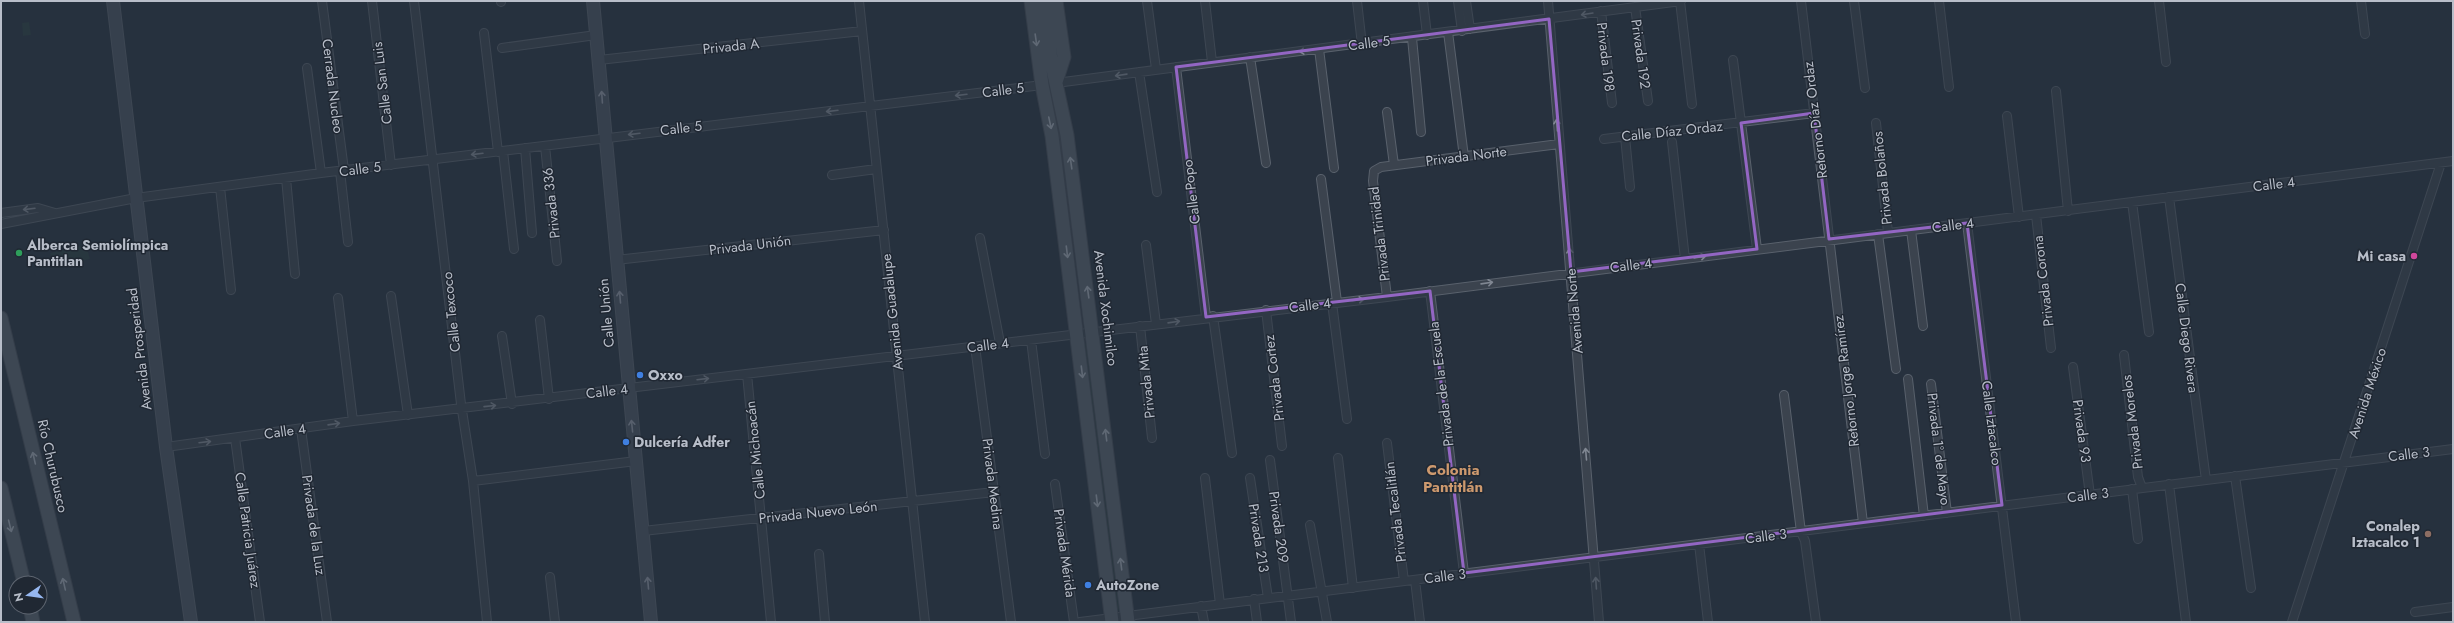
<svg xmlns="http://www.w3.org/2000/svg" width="2454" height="623" viewBox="0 0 2454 623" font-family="Jost,sans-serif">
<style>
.green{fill:#2a3e40}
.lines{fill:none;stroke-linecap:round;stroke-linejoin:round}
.street-casing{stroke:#59616c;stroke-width:10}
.secondary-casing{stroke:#59616c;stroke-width:14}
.primary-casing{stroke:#454c57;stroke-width:15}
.street{stroke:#3b434e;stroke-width:8}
.secondary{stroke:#4a5261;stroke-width:12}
.primary{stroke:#59626e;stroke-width:13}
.oneway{stroke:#808792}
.oneway2{stroke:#a5acb7}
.oneway3{stroke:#9298a5}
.marked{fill:none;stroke:#9366c3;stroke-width:3;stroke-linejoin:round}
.leisure-dot{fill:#2e9e5b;stroke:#202833;stroke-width:1.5}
.hotel-dot{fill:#d1479c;stroke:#202833;stroke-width:1.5}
.shop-dot{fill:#3f7fe0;stroke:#202833;stroke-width:1.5}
.education-dot{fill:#8d6e63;stroke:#202833;stroke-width:1.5}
.labels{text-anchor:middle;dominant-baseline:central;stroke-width:3;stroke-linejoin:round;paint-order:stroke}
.street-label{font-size:14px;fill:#b8bec9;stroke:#202833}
.poi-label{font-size:14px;font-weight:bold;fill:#b8bec9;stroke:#202833;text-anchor:start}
.neighbourhood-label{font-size:15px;font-weight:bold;fill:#cd996e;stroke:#202833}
</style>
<rect width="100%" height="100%" fill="#27313e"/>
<path class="green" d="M29 22 31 35 23 36 22 23Z
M86 245 90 259 53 268 50 253Z
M1089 343 1123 610 1113 612 1080 344Z"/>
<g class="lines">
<g class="street-casing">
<path id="street" d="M322 1 344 170
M372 1 391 165
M414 1 461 404 473 481 487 622
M501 1V2
M859 1 925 622
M1147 1 1156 69
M1205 1 1212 62
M1357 1 1362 45
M1423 1 1427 35
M1458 1 1462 31
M1466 1 1470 29
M1548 1 1599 622
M1680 1 1692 104
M1801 1 1863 523
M1854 1 1865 88
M1939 1 1949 87
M2159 1 2166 62
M2361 1 2365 34
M1635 7 1648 101
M1601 11 1612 103
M1448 32 1464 157
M484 33 498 152
M1412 38 1421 132
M502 48 596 35
M1319 49 1334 168
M1250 57 1266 163
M599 60 862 31
M1733 60 1757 249
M1176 67 1206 317
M307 68 321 173
M1139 72 1157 192
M1056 83 1681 1
M2056 91 2068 211
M1387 112 1394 165
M2007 116 2019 217
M1876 123 1888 232
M1625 137 1630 187
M1604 139 1814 113
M1672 142 1685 259
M545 146 557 261
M525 148 532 233
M503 151 514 249
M340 171 348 242
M832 175 876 169
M286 178 295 274
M1321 179 1337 302
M220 187 231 290
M2169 197 2206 480
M2132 202 2149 332
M1 213 38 208 55 213
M2036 215 2051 348
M1967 223 2016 622
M1 224 136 198 321 173 1042 85
M1911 230 1923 326
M1878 234 1896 369
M980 238 1000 343
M1146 245 1156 324
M616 260 884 230
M1430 291 1464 573
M391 296 408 415
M1387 297 1373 181 1374 171 1381 167 1559 144
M338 298 353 421
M1332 303 1347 419
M1266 310 1282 446
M1213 316 1232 453
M540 320 549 399
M1140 326 1152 438
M502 336 512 404
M1031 340 1045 454
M975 346 1011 622
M2124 355 2138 477 2142 488
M2073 367 2090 495
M747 374 771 622
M1908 379 1924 516
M1931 384 1947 513
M1784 395 1801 532 1805 541 1816 622
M301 429 327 622
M235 438 260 622
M1387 443 1404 581
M166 447 353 421 1387 297 2453 161
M1338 458 1353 588
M1270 460 1291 622
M2235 476 2251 588
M1205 478 1220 604
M1250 478 1268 598
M473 481 636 461
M1055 484 1074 622
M2169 484 2186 622
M2132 489 2138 539
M1310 525 1327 622
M643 531 994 492
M1699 544 1708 622
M819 554 825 622
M550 577 555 622
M1415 580 1420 622
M1254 599 1257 622
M1201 606 1204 622
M2415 612 2453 607
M1080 622 2453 449
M2292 622 2441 163"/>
</g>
<g class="secondary-casing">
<path id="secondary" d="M113 1 166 447 191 622
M593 1 651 622"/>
</g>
<g class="primary-casing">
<path id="primary" d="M1031 1 1042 85 1052 136 1112 622
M1044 1 1051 60 1067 135 1128 622
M1056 1 1064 57 1056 82
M1 318 74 622
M1 488 24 583
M30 607 33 622"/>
</g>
<use href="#street" class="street"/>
<use href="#secondary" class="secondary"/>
<use href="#primary" class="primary"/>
</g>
<defs><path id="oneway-shaft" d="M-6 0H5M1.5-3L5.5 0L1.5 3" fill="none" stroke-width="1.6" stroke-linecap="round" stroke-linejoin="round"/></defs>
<g class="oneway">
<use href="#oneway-shaft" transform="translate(1587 14) rotate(171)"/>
<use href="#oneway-shaft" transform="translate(1305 51) rotate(173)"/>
<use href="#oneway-shaft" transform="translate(1121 75) rotate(172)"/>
<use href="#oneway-shaft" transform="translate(961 95) rotate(173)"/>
<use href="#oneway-shaft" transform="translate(832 111) rotate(173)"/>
<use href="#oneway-shaft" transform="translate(1557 125) rotate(-94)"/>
<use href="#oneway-shaft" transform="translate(634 134) rotate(173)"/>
<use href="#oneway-shaft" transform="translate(477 154) rotate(173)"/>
<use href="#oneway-shaft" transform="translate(29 209) rotate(173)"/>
<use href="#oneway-shaft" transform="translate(1570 254) rotate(-96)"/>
<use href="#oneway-shaft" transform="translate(1700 257) rotate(-8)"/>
<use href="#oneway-shaft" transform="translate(1487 283) rotate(-8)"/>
<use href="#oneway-shaft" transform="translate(1358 300) rotate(-6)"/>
<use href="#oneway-shaft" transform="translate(1174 322) rotate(-8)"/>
<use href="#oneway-shaft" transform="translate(703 379) rotate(-7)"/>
<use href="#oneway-shaft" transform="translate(490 406) rotate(-6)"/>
<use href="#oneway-shaft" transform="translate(334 424) rotate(-8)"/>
<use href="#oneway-shaft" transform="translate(205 442) rotate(-7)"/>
<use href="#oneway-shaft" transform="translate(1586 454) rotate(-95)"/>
<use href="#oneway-shaft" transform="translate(1596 583) rotate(-94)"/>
</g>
<g class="oneway2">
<use href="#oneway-shaft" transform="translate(1036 40) rotate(82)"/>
<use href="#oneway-shaft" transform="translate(1050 123) rotate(78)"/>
<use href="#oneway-shaft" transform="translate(1071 163) rotate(-98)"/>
<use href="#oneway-shaft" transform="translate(1067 252) rotate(83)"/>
<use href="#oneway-shaft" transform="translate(1088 292) rotate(-98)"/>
<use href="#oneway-shaft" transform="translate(1082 372) rotate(83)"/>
<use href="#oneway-shaft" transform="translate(1106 435) rotate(-97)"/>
<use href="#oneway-shaft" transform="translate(34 458) rotate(-103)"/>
<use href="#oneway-shaft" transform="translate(1097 501) rotate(83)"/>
<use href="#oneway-shaft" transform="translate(10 526) rotate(76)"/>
<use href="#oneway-shaft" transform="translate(1121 564) rotate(-97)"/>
<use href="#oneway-shaft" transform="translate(64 584) rotate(-103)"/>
</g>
<g class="oneway3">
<use href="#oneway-shaft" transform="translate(602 97) rotate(-94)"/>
<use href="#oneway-shaft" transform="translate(620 297) rotate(-95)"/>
<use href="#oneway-shaft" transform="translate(632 426) rotate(-96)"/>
<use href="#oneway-shaft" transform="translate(648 583) rotate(-95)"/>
</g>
<path d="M0 0H2454V623H0ZM1549 19 1571 272 1757 249 1741 123 1814 113 1829 239 1967 223 2002 505 1464 573 1430 291 1206 317 1176 67Z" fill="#27313e" fill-opacity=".55" fill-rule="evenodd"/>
<path class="marked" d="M1549 19 1571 272 1757 249 1741 123 1814 113 1829 239 1967 223 2002 505 1464 573 1430 291 1206 317 1176 67Z"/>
<circle class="leisure-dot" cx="19" cy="253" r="4"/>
<circle class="hotel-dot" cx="2414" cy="256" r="4"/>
<g class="shop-dot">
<circle cx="640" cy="375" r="4"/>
<circle cx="626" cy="442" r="4"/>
<circle cx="1088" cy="585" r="4"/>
</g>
<circle class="education-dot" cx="2428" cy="534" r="4"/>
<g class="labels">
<g class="street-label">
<text transform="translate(1369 43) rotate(-7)">Calle 5</text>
<text transform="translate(731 46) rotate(-6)">Privada A</text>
<text transform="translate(1641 54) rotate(82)">Privada 192</text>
<text transform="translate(1606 57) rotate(83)">Privada 198</text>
<text transform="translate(382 83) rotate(-97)">Calle San Luis</text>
<text transform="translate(333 86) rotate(83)">Cerrada Nucleo</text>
<text transform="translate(1003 90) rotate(-7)">Calle 5</text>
<text transform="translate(1815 120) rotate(-97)">Retorno Díaz Ordaz</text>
<text transform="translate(681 128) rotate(-7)">Calle 5</text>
<text transform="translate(1672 131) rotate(-6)">Calle Díaz Ordaz</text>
<text transform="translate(1466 156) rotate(-7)">Privada Norte</text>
<text transform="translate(360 169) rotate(-7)">Calle 5</text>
<text transform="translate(1882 178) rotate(-96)">Privada Bolaños</text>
<text transform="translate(2274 184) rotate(-7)">Calle 4</text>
<text transform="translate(1191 192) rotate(-97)">Calle Popo</text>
<text transform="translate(551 203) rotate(-96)">Privada 336</text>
<text transform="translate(1953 225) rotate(-7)">Calle 4</text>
<text transform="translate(1379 234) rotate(-97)">Privada Trinidad</text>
<text transform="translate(750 245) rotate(-7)">Privada Unión</text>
<text transform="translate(1631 265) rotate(-7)">Calle 4</text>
<text transform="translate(2043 281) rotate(-97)">Privada Corona</text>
<text transform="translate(1310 305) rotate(-7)">Calle 4</text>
<text transform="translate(1106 308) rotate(83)">Avenida Xochimilco</text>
<text transform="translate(1574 311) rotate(-95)">Avenida Norte</text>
<text transform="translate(451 312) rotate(-96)">Calle Texcoco</text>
<text transform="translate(892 312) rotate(-96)">Avenida Guadalupe</text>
<text transform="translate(606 313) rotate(-95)">Calle Unión</text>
<text transform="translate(2187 338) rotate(83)">Calle Diego Rivera</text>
<text transform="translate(988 345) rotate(-7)">Calle 4</text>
<text transform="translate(139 349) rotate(-97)">Avenida Prosperidad</text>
<text transform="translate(1274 378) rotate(-97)">Privada Cortez</text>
<text transform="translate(1846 381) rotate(-97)">Retorno Jorge Ramírez</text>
<text transform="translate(1146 382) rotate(-96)">Privada Mita</text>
<text transform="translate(1441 384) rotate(-97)">Privada de la Escuela</text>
<text transform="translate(607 391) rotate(-7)">Calle 4</text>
<text transform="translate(2367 393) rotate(-72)">Avenida México</text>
<text transform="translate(2132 422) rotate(-97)">Privada Morelos</text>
<text transform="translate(1992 423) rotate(83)">Calle Iztacalco</text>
<text transform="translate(285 431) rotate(-8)">Calle 4</text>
<text transform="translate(2082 431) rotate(82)">Privada 93</text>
<text transform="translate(1939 449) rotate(83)">Privada 1º de Mayo</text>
<text transform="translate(755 450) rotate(-96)">Calle Michoacán</text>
<text transform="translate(2409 454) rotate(-7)">Calle 3</text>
<text transform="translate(53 466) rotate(77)">Río Churubusco</text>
<text transform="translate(993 484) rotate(83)">Privada Medina</text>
<text transform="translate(2088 495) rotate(-7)">Calle 3</text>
<text transform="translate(818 512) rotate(-6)">Privada Nuevo León</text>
<text transform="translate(1395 512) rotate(-97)">Privada Tecalitlán</text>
<text transform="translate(314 525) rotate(82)">Privada de la Luz</text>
<text transform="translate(1279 527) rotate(82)">Privada 209</text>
<text transform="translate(248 530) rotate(82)">Calle Patricia Juárez</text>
<text transform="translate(1766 536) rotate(-7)">Calle 3</text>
<text transform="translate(1259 538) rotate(81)">Privada 213</text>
<text transform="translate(1065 553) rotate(82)">Privada Mérida</text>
<text transform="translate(1445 576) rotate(-7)">Calle 3</text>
</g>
<g class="poi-label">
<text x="27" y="245">Alberca Semiolímpica<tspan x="27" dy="16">Pantitlan</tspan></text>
<text x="2406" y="256" text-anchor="end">Mi casa</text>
<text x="648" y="375">Oxxo</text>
<text x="634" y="442">Dulcería Adfer</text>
<text x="2420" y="526" text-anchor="end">Conalep<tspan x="2420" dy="16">Iztacalco 1</tspan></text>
<text x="1096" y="585">AutoZone</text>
</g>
<g class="neighbourhood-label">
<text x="1453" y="470">Colonia<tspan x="1453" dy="17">Pantitlán</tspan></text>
</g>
</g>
<rect width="2454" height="623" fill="none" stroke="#b8bec9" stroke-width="4"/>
<g transform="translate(28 595) rotate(257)"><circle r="19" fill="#202833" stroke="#5d646f"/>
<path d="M0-3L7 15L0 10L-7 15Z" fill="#96b7f0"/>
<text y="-6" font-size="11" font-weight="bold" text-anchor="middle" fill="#b8bec9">N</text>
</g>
</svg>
